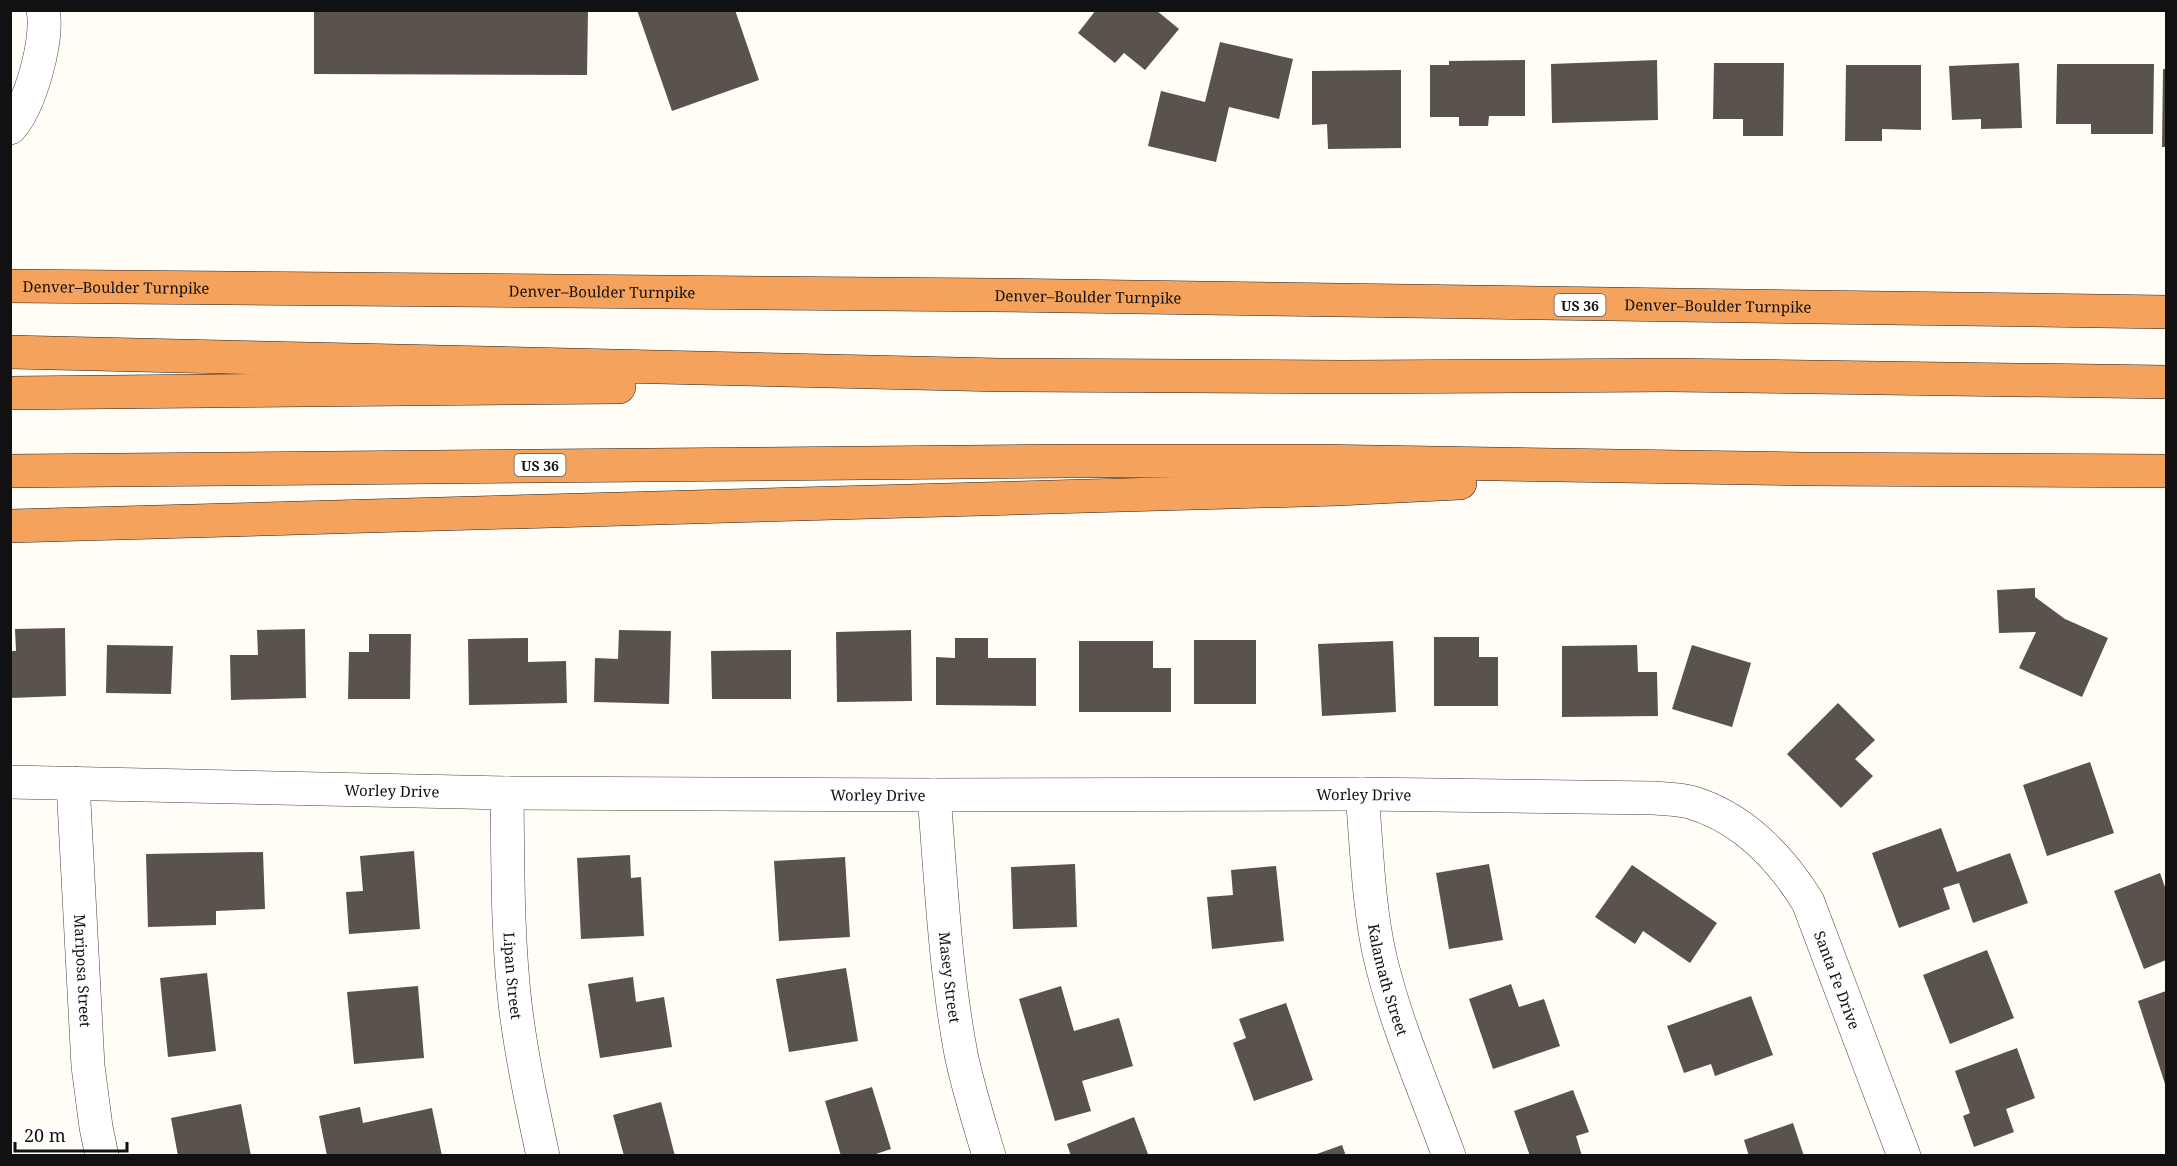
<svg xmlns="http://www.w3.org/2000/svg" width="2177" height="1166" viewBox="0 0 2177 1166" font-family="'Noto Serif',serif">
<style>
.building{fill:#5a524d}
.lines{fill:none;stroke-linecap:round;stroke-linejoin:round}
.minor-casing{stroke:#444;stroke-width:34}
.highway-casing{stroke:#222;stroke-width:34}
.minor{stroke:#fff;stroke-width:33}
.highway{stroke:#f5a25d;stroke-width:33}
.labels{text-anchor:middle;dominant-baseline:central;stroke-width:6;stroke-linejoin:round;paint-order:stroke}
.shield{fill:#fff;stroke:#585858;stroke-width:1.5}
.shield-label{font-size:14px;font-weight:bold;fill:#111}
.street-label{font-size:15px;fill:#111;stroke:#fff}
</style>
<rect width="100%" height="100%" fill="#fffdf5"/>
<path class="building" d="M314 10H588L587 75 314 74Z
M637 10H735L759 80 672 111Z
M1096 10H1156L1179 29 1145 70 1124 53 1115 63 1078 33Z
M1220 42 1293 59 1279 119 1229 107 1216 162 1148 146 1161 91 1205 102Z
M1525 60V116H1489L1488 126H1459V117H1430V65H1449V61Z
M1657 60 1658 120 1552 123 1551 64Z
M1714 63H1784L1783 136H1743V119H1713Z
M2019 63 2022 128 1981 129V119L1952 120 1949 66Z
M2057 64H2154L2153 134H2091V124H2056Z
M1846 65H1921V130L1882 129V141H1845Z
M2163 69H2166V147H2162Z
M1401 70V148L1328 149 1327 124 1312 125V71Z
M2035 588V597L2065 619 2108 638 2082 697 2019 668 2036 632 1999 633 1997 590Z
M65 628 66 696 10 698V651H16L15 629Z
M305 629 306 698 231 700 230 655H258L257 630Z
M619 630 671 631 669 704 594 702 595 658 618 659Z
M911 630 912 701 837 702 836 632Z
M369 634H411L410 699H348L349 652H369Z
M1434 637H1479V657H1498V706H1434Z
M528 638V662L566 661 567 703 469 705 468 639Z
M955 638H988V658H1036V706L936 705V657L955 658Z
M1194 640H1256V704H1194Z
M1079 641H1153V668H1171V712H1079Z
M1393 641 1396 712 1322 716 1318 644Z
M107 645 173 646 171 694 106 693Z
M1637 645 1638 672H1657L1658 716 1562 717V646Z
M1692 645 1751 663 1732 727 1672 709Z
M791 650V699H712L711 651Z
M1838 703 1875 740 1855 759 1873 776 1841 808 1787 754Z
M2090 762 2114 833 2047 856 2023 785Z
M1941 828 1957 872 2010 853 2028 903 1973 923 1959 883 1943 888 1950 909 1899 928 1872 853Z
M414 851 420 929 349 934 346 892 363 891 360 856Z
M263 852 265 909 216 911V925L148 927 146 854Z
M630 855 631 878 641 877 644 936 581 939 577 858Z
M845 857 850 937 779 941 774 861Z
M1075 864 1077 927 1013 929 1011 867Z
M1489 864 1503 940 1449 949 1436 873Z
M1632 865 1717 923 1690 963 1643 931 1635 944 1595 917Z
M1276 866 1284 941 1212 949 1207 897 1233 895 1231 870Z
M2160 873 2166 890V960L2144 969 2114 891Z
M1987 950 2014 1018 1950 1044 1923 975Z
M846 968 858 1041 789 1052 776 979Z
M207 973 216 1051 168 1057 160 978Z
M633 977 636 1002 664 997 672 1047 600 1058 588 984Z
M1511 984 1519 1007 1544 999 1560 1046 1493 1069 1469 999Z
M418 986 424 1058 354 1064 347 992Z
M1061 986 1074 1031 1119 1018 1133 1066 1082 1081 1091 1111 1055 1121 1019 999Z
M2166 991V1087L2138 1001Z
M1751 996 1773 1055 1715 1076 1711 1064 1684 1073 1667 1026Z
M1286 1003 1313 1080 1254 1101 1233 1043 1246 1038 1239 1019Z
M2017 1048 2035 1098 2006 1109 2014 1132 1974 1147 1963 1116 1970 1113 1955 1071Z
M872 1087 891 1149 870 1156H841L825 1101Z
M1573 1090 1589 1132 1576 1136 1582 1156H1530L1514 1111Z
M661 1102 675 1156H624L613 1115Z
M241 1104 251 1156H178L171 1118Z
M360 1107 363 1123 432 1108 442 1156H327L319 1116Z
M1134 1117 1148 1154 1143 1156H1071L1067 1144Z
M1793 1123 1804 1156H1749L1744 1140Z
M1342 1145 1346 1156H1314V1155Z"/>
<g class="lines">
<g class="minor-casing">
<g id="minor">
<path d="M10 128C30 107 49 39 43 10"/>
<path id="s1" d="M10 782 507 793 934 795 1362 794 1654 798C1665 799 1679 799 1690 802 1742 817 1781 858 1808 902L1904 1156"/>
<path id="s2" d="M73 783 88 1066 96 1127 102 1156"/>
<path id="s3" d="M507 793C508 862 507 933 515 1003 521 1054 532 1105 543 1156"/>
<path id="s4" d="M1362 794C1367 848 1368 904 1380 957 1396 1025 1425 1090 1449 1156"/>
<path id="s5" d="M934 795C941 881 945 969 961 1054 968 1088 979 1122 989 1156"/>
</g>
</g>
<g class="highway-casing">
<g id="highway">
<path id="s6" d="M10 286 993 295 2166 312"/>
<path d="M10 352 1001 375 1343 377 1670 375 2166 382"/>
<path d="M10 393 619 387"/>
<path d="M10 471 1070 461H1316L1804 469 2166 471"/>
<path d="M10 526 1338 489 1460 483"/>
</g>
</g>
<use href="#minor" class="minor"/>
<use href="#highway" class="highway"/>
</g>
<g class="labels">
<g class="shield">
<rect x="1554.5" y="294" width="51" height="22" rx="4.5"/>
<rect x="514.5" y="454" width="51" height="22" rx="4.5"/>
</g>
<g class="shield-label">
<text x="1580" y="305">US 36</text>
<text x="540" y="465">US 36</text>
</g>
<g class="street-label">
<text stroke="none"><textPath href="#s6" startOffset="106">Denver–Boulder Turnpike</textPath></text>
<text stroke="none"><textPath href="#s6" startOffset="592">Denver–Boulder Turnpike</textPath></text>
<text stroke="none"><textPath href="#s6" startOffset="1078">Denver–Boulder Turnpike</textPath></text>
<text stroke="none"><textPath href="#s6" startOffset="1708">Denver–Boulder Turnpike</textPath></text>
<text stroke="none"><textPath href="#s1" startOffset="382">Worley Drive</textPath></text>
<text stroke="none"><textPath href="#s1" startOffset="1354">Worley Drive</textPath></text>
<text stroke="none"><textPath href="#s1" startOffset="868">Worley Drive</textPath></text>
<text stroke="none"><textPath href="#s2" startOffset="188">Mariposa Street</textPath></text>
<text stroke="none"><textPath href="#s3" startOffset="183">Lipan Street</textPath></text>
<text stroke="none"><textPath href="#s5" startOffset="183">Masey Street</textPath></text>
<text stroke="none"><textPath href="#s4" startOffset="188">Kalamath Street</textPath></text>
<text stroke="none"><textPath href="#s1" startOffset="1922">Santa Fe Drive</textPath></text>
</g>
</g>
<rect width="2177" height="1166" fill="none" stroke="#111111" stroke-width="24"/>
<path d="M15 1142v9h112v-9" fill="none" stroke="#111111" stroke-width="3"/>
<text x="24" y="1142" font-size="18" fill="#111111" stroke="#ffffff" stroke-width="4.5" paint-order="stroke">20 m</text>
</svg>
